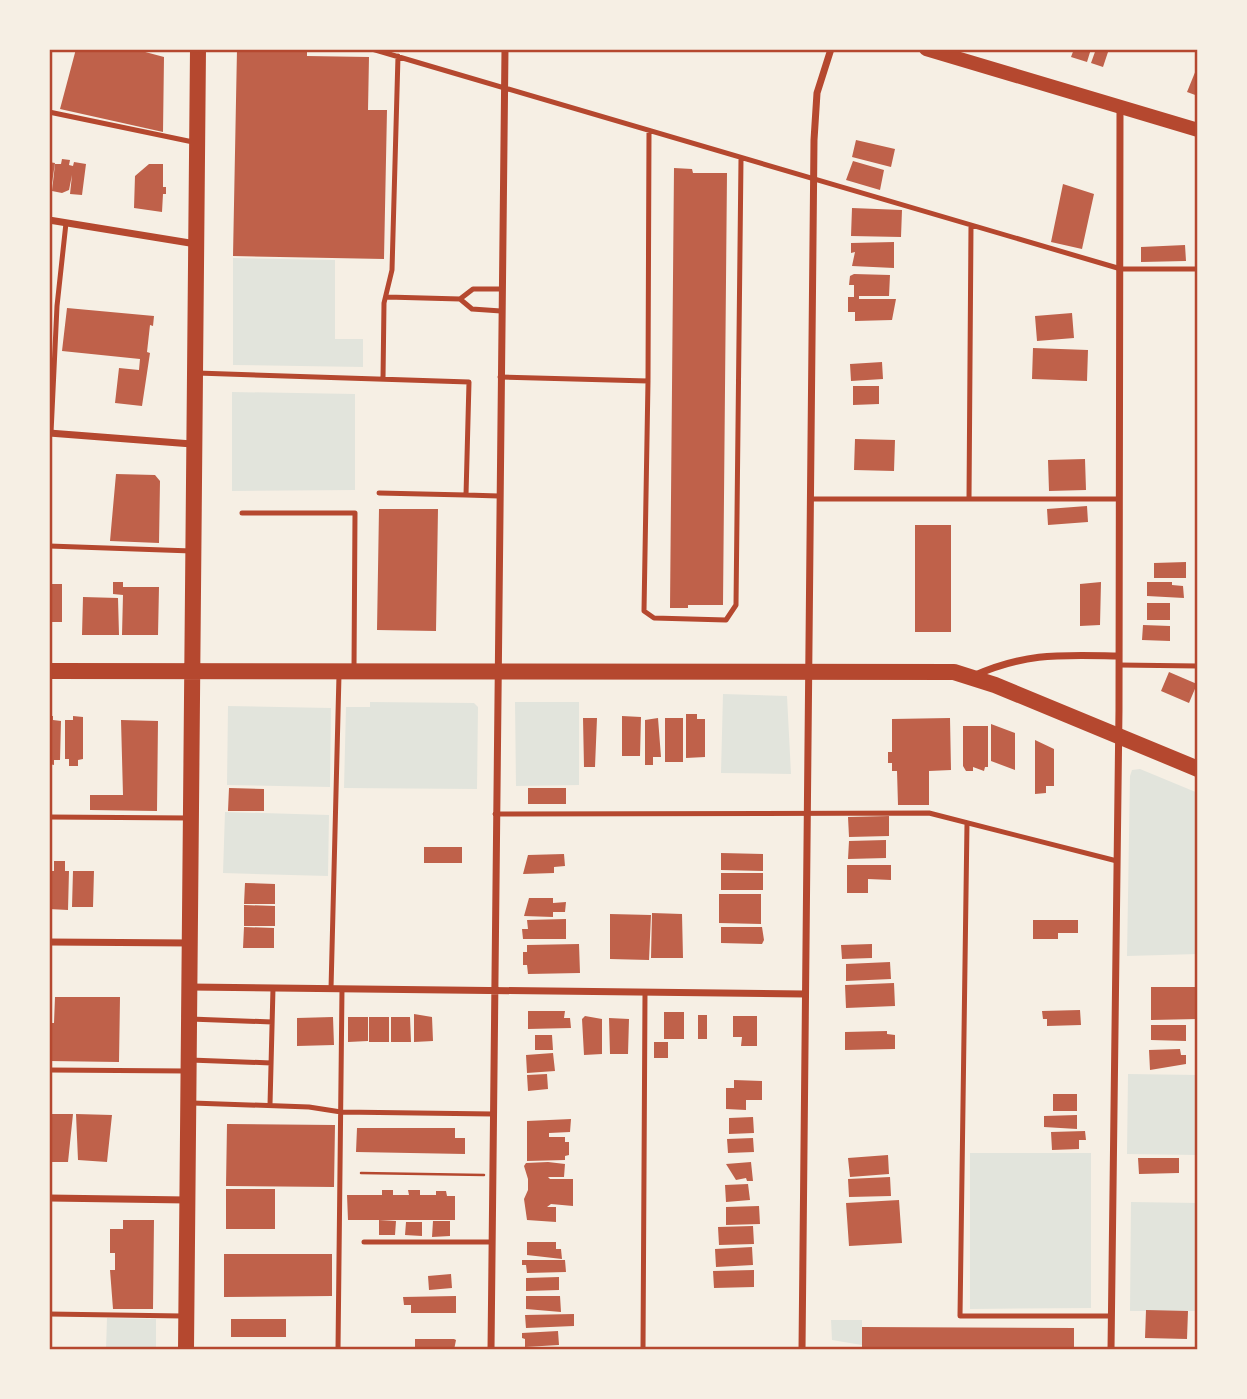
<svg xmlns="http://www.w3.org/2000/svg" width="1247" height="1399" viewBox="0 0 1247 1399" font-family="'Source Sans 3',sans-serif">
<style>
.green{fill:#e2e4dc}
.building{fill:#bf614a}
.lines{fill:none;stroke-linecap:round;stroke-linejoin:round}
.path{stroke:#b5482f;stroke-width:2.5}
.service{stroke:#b5482f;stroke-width:5}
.minor{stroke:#b5482f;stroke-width:7}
.secondary{stroke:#b5482f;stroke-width:14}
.primary{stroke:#b5482f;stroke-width:16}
.neatline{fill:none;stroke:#b5482f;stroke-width:2.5}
</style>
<rect width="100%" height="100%" fill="#f6efe4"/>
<path class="green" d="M233 258 335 260V339H363V367L233 365Z
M232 392 355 394V490L232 491Z
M723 694 787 696 791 774 721 773Z
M370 702 474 703 478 707 477 789 344 788 346 707H370Z
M515 702H579V785L516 786Z
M228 706 331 708 330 787 227 785Z
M1140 769 1198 793V954L1127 956 1130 776 1132 770Z
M225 812 329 815 328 876 223 873Z
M1128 1074 1198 1075V1155L1127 1154Z
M970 1153H1091V1308L970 1309Z
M1131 1202 1198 1203V1311H1130Z
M107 1318 156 1319V1350H106Z
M831 1320H862V1345L832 1340Z"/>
<path class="building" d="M76 49H134L164 57 163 132 60 109Z
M237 49H307V56L369 57 368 110H387L384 259 233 256Z
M1074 49H1091L1087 62 1071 57Z
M1096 49H1109L1103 67 1091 63Z
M1198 65V96L1187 92Z
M856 140 895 149 891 167 852 157Z
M62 159 70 160 69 165 73 166 74 162 86 164 82 195 70 194 72 175 69 190 62 193 52 191 55 164H61Z
M853 161 884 170 880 190 846 180Z
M49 162 55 163 51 190 49 189Z
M149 164H163V187H166V194H163L162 212 134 208 135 176Z
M674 168 692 169 693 173H727L723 605H688V608H670Z
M1063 184 1094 194 1082 249 1051 242Z
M852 208 902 210 901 237 851 236Z
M894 242V268L852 266 855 252 851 253V243Z
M1185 245 1186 261 1141 262V247Z
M854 274 890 275 889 296H859V299H896L892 320 855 321V312H848V297H854V285H849L850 276Z
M67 308 154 316 153 326 150 325 147 352 150 353 142 406 115 403 119 368 139 370 140 359 62 351Z
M1072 313 1074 338 1037 341 1035 316Z
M1033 348 1088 350 1087 381 1032 379Z
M882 362 883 379 851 381 850 364Z
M853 386H879V404L853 405Z
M855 439 895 440 894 471 854 470Z
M1085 459 1086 490 1049 491 1048 460Z
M116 474 155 475 160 481 159 543 110 541Z
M1087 506 1088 522 1048 525 1047 509Z
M379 509H438L436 631 377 630Z
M915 525H951V632H915Z
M1186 562V578H1154V563Z
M113 582H123V587H159L158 635H122L123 595 113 594Z
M1101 582 1100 625 1080 626V584Z
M1147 582H1172V585L1183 586 1184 598 1147 596Z
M49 584H62V622H49Z
M83 597 118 598 119 635H82Z
M1147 603H1170V620H1147Z
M1143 625 1170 626V641L1142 640Z
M1169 672 1197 684 1189 703 1161 691Z
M686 714H697V719H705V757L686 758Z
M49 716H53V720L61 721 60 760H54V765L49 764Z
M73 716 83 717V759L78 760V766H69V759H65V720H73Z
M622 716 641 717 640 756H622Z
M583 718H597L595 767H584Z
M658 718 661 757H653V765H645V720Z
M665 718H683V762H665Z
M950 718 951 770 929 771V805H898L897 771H892V763H888V752H892V719Z
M121 720 158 721 157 811 90 810V795H123Z
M991 724 1015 733V770L991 761Z
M963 726H988V767H985L984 771 973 767V771H966L963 766Z
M1035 740 1054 749V786H1046V793L1035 794Z
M229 788 264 789V811H228Z
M528 788H566V804H528Z
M889 816V836L849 837 848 817Z
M886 840V858L848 859 849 841Z
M424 847H462V863H424Z
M721 853 763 854V871L721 870Z
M564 854 565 866 554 867V873L523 874 528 855Z
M54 861H65V871H69L68 910 49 909V871H54Z
M847 865H891V880L868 879V893H847Z
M73 871H94L93 907H72Z
M721 873H763V890H721Z
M245 883 275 884V904H244Z
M719 894H761V924L719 923Z
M529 898H553V903L566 902 565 912H553V917L524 916Z
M244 905 275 906V926H244Z
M652 913 682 914 683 958H651Z
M610 914 651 915 649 960 610 959Z
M566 919V939H523L522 929H528L527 920Z
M1033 920H1078V933H1058V939H1033Z
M244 927 274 928V948H243Z
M721 927H762L764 940 762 944 721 943Z
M579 944 580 973 528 974 527 965H523V952H527V945Z
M872 944V958L842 959 841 945Z
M890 962 891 979 846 981V964Z
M894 983 895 1006 846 1008 845 985Z
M1151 987H1196L1197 1019 1151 1020Z
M55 997H120L119 1062 49 1061V1023H54Z
M1080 1010 1081 1025 1047 1026V1019H1043L1042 1011Z
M528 1011H565L564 1018H570L571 1028 528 1029Z
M664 1012H684V1039H664Z
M414 1014 432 1017 433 1041 414 1042Z
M698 1015H707V1039H698Z
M585 1016 602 1019V1054L584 1055 582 1019Z
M733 1016H757V1046H741L742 1037H733Z
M333 1017 334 1045 297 1046V1018Z
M348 1017H368V1041L348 1042Z
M369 1017H389V1042H369Z
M391 1017H410L411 1042H391Z
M609 1018 629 1019 628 1054H610Z
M1151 1025H1186V1041L1151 1040Z
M887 1031V1034L895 1035V1049L845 1050V1032Z
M535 1035H552L553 1050H535Z
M654 1042H668V1058H654Z
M1180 1049 1181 1055H1186V1064L1150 1070 1149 1050Z
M553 1053 555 1071 527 1073 526 1055Z
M547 1074 548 1089 528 1091 527 1075Z
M734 1080 762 1081V1100H746V1110L726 1109V1088H734Z
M1053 1094H1077V1111H1053Z
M49 1114H73L68 1162H49Z
M76 1114 112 1115 107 1162 78 1160Z
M1077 1115V1129L1044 1127V1116Z
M753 1117 754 1133 729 1134V1118Z
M571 1119 570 1132 549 1133V1137H565V1142H569V1155L565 1156V1160L527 1161V1121Z
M227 1124 335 1125 334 1187 226 1186Z
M357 1128H455V1138H465V1154L356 1152Z
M1085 1131 1086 1140H1079V1149L1052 1150 1051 1132Z
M753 1138 754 1152 728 1153 727 1139Z
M888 1155 889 1174 850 1177 848 1158Z
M1138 1158H1179V1173L1139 1174Z
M548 1162 565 1164 564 1177H548L550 1179H573V1206L551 1204 547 1207H556V1222L527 1220 524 1199 528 1190V1179L524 1166 526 1163Z
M751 1162 753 1181H747L746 1178 736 1180 726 1164Z
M890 1177 891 1196 849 1197 848 1179Z
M748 1184 750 1200 726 1202 725 1185Z
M226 1189H275V1229H226Z
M382 1190H393V1195H409L408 1190H420V1195H436V1191H446L447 1196H455V1220H348L347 1195H382Z
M899 1200 902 1243 849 1246 846 1203Z
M759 1206 760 1224 726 1225V1207Z
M123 1220H154L153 1309H113L110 1270H115V1253H110V1229H123Z
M379 1220 396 1221 395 1235H379Z
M433 1221H450V1236L432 1237Z
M406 1222H422V1236L405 1235Z
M753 1226 754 1244 719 1245 718 1227Z
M527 1242H556V1249H561L562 1259 527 1255Z
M752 1247 753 1265 716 1267 715 1249Z
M224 1254H332V1296L224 1297Z
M522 1260H565L566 1272 527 1273 526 1265H522Z
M754 1270V1287L714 1288 713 1271Z
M451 1274 452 1288 429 1290 428 1276Z
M559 1277V1290L526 1291V1278Z
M456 1296V1313H411V1305H404L403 1297Z
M526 1296H560L561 1312 526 1309Z
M1146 1310 1188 1311 1187 1339 1145 1338Z
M574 1314V1326L526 1328 525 1315Z
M231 1319H286V1337H231Z
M862 1327 1074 1328V1350H862Z
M558 1331 559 1345 525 1347V1339L522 1338V1333Z
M415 1339H454L456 1340 454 1350H415Z"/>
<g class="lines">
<path class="path" d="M361 1173 484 1175"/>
<path class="service" d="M372 49 1121 269H1198
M49 112 193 142
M387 297 460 299 472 309 501 311
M460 299 473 289H501
M197 373 469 382 466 495 499 496
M500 377 648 381 649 131
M383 379 384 303 392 270 398 56
M648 381 644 611 654 618 726 620 736 605 741 159
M51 433 57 306 66 223
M379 493 466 495
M810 499H1119
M969 499 971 226
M242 513H355L354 668
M49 546 192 551
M1119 665 1198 666
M495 814 929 813 1117 861
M49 817 189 818
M967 823 960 1316H1111
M331 989 339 675
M190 1019 272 1022
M190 1060 271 1063
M49 1070 186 1071
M192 1103 309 1107 341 1112 493 1114
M270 1105 273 988
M364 1242H491
M49 1314 182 1316
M338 1350 342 989
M643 1350 645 993"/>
<path class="minor" d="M49 220 196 244
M49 433 192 444
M973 676C1027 652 1061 655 1119 656
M49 942 190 943
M190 987 805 994
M49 1198 187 1200
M491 1350 505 49
M802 1350 814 140 817 93 831 49
M1111 1350 1119 710 1120 107"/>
<path class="secondary" d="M926 49 1198 130"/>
<path class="primary" d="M49 671 954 672 995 685 1198 769
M186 1350 198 49"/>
</g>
<rect width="1247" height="1399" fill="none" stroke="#f6efe4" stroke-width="102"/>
<rect x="51" y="51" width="1145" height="1297" class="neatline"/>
</svg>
